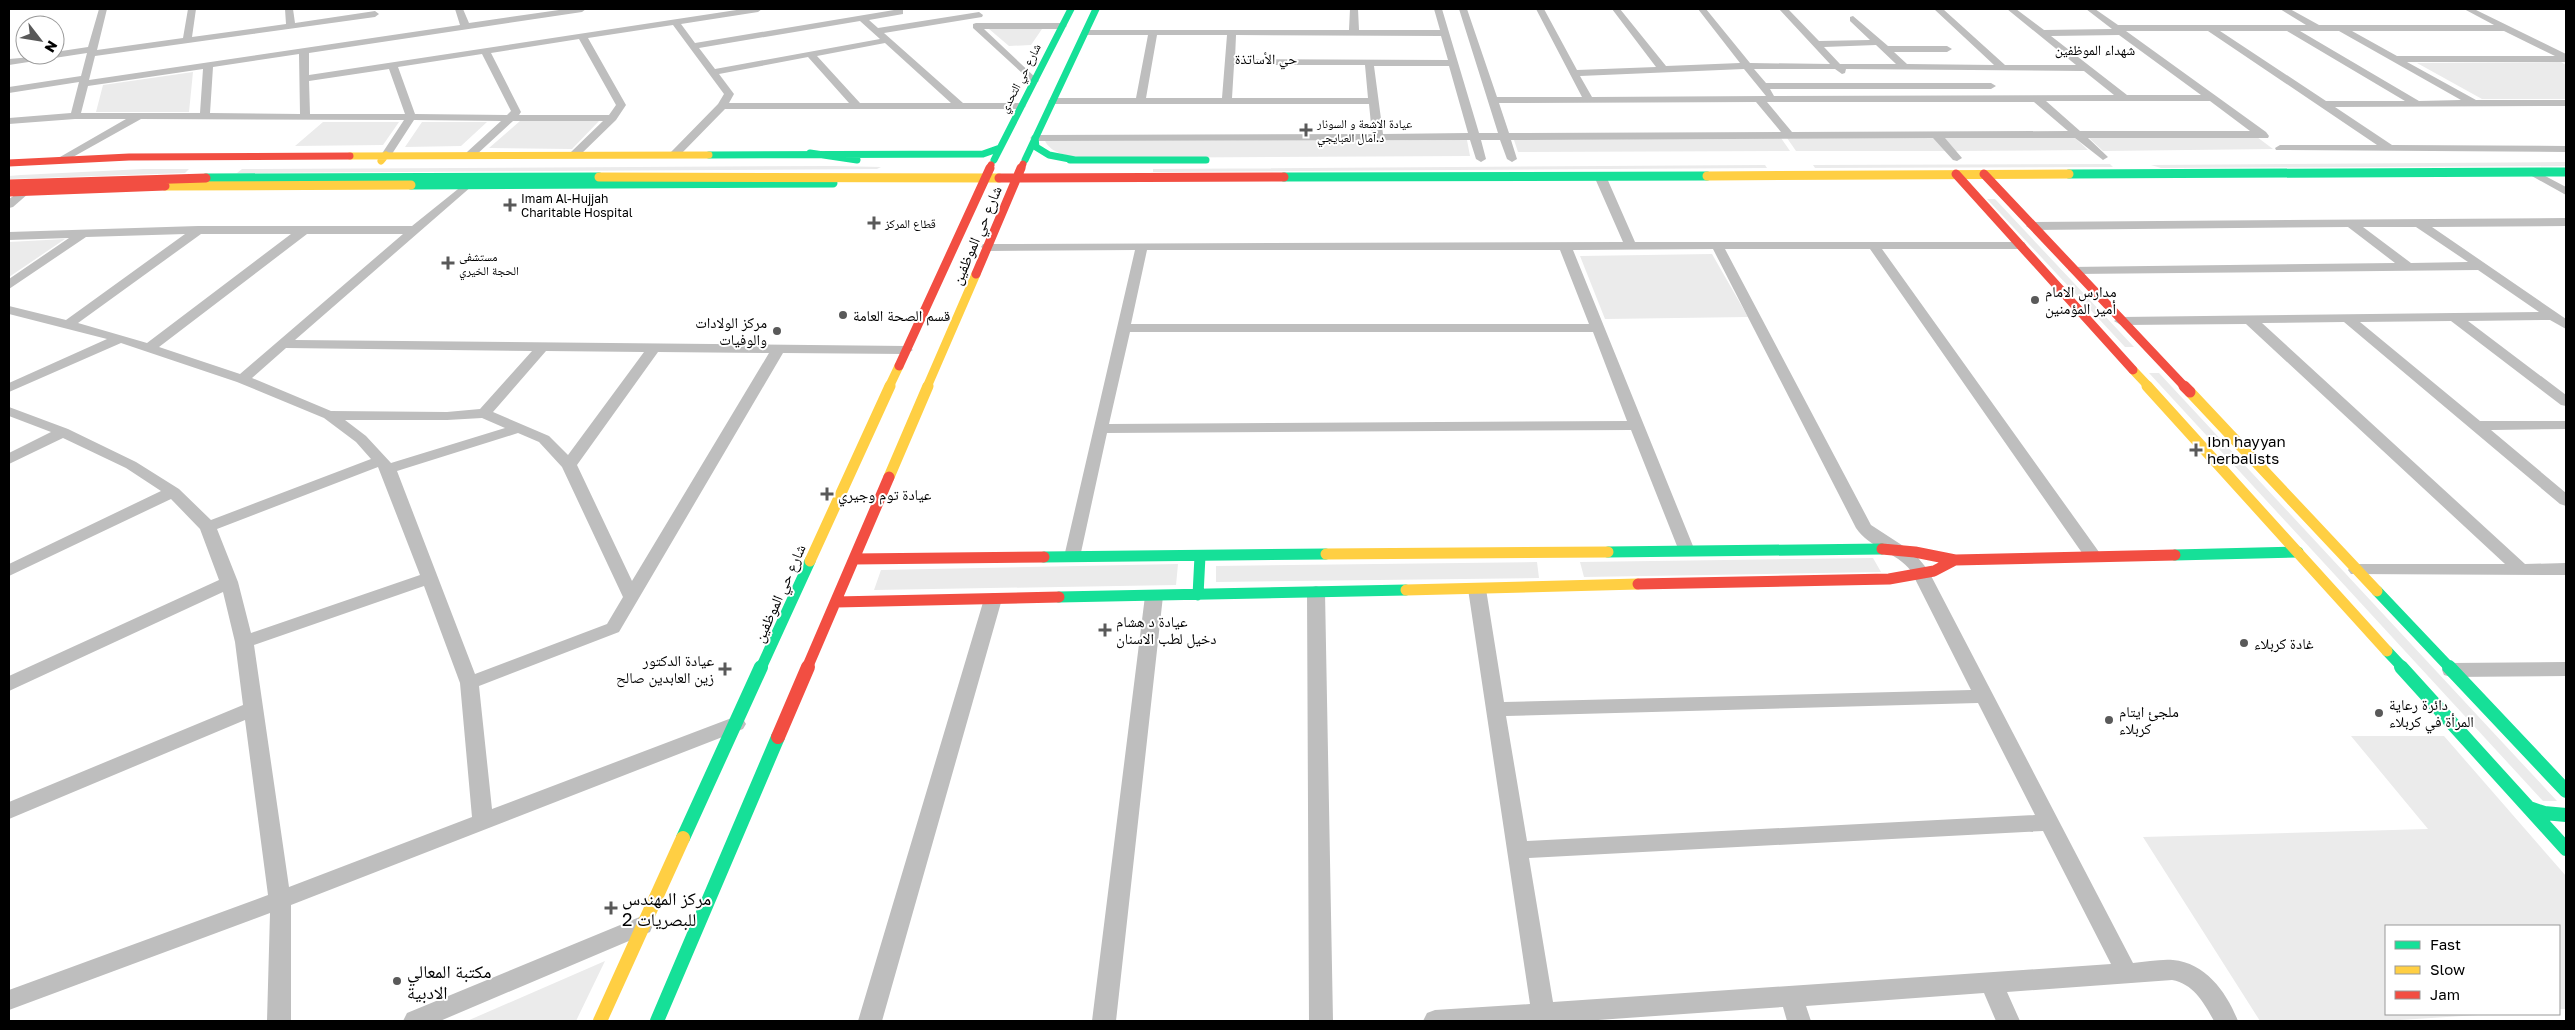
<svg xmlns="http://www.w3.org/2000/svg" width="2575" height="1030" viewBox="0 0 2575 1030" font-family="'Golos Text','Noto Naskh Arabic',sans-serif">
<style>
.green{fill:#ebebeb}
.lines{fill:none;stroke-linecap:round;stroke-linejoin:round}
.street{fill:#bebebe;fill-rule:evenodd}
.fast-far3{stroke:#16e098;stroke-width:7}
.fast-far2{stroke:#16e098;stroke-width:9}
.fast-far1{stroke:#16e098;stroke-width:11}
.fast{stroke:#16e098;stroke-width:14}
.slow-far3{stroke:#ffcf43;stroke-width:7}
.slow-far2{stroke:#ffcf43;stroke-width:9}
.slow-far1{stroke:#ffcf43;stroke-width:11}
.slow{stroke:#ffcf43;stroke-width:14}
.jam-far3{stroke:#f24e42;stroke-width:7}
.jam-far2{stroke:#f24e42;stroke-width:9}
.jam-far1{stroke:#f24e42;stroke-width:11}
.jam{stroke:#f24e42;stroke-width:14}
.poi-dot{fill:#595959;stroke:#fff;stroke-width:2}
.labels{text-anchor:middle;dominant-baseline:central;stroke-width:4;stroke-linejoin:round;paint-order:stroke}
.far-street-label{font-size:12px;fill:#000;stroke:#fff}
.far-poi-label{font-size:12px;fill:#000;stroke:#fff;text-anchor:start}
.far-neighbourhood-label{font-size:14px;fill:#000;stroke:#fff}
.street-label{font-size:15px;fill:#000;stroke:#fff}
.poi-label{font-size:15px;fill:#000;stroke:#fff;text-anchor:start}
.near-poi-label{font-size:18px;fill:#000;stroke:#fff;text-anchor:start}
</style>
<rect width="100%" height="100%" fill="#fff"/>
<path class="green" d="M989 29H1042L1031 45 1009 46Z
M2561 62 2566 65V99H2482L2417 63Z
M193 72 189 112H96L103 85Z
M520 121H599L572 149 489 148Z
M323 122H399L383 145 295 146Z
M422 122H487L461 146 405 147Z
M2074 137 2088 150 1953 151 1941 138Z
M2257 137 2273 149 2103 151 2089 138Z
M1781 138 1790 151 1518 152 1514 140Z
M1787 138H1935L1948 151H1796Z
M1467 140 1470 156 1101 158C1084 157 1054 159 1045 141Z
M2566 162V166L2161 168 2151 165Z
M2110 164 2113 167 1815 168 1813 165Z
M1765 165 1767 168 1153 172V169Z
M833 166 881 167 877 169 237 173 242 169Z
M144 169H189L185 173 9 179V176L21 175Z
M1987 199H1995L2134 347H2125Z
M65 239 9 277V242Z
M1712 254 1748 317 1605 319 1580 256Z
M2149 373H2159L2557 801H2543Z
M1873 558 1881 572 1584 577 1580 562Z
M1537 562 1539 578 1216 582V566Z
M1178 564 1176 585 874 590 881 570Z
M2351 736H2444L2566 876V1009H2559V926H2386V1014H2494L2384 1021H2260L2143 837 2428 829Z
M605 961 576 1021H467Z"/>
<g class="lines">
<path class="street" d="M99 9H107L97 50 183 38 188 9H196L192 37 286 24 285 9H293L295 23 375 11 379 14 375 17 95 56 89 80 460 25 455 9H463L469 23 566 9H586L582 12 309 53V75L743 9H762L758 12 681 24 695 43 900 9 903 10V14L869 20 878 28 979 12 983 15 982 17 884 33 963 103H1021L1026 106 1021 109H725L679 156 675 157 670 154 671 152 718 104 724 94 673 25 588 38 626 105 616 120 579 156 575 157 570 154 571 152 603 121H513L475 156 471 157 466 154 467 152 501 121 414 120 390 157 386 158 381 155 404 120 141 119 64 162 60 161V157L126 119H75L9 124V118L71 113 79 82 9 93V87L81 76 87 53 9 65V59L55 55V52L88 47ZM860 21 880 39 715 69 699 48ZM579 39 616 105 609 115H519L521 112 491 53ZM885 43 951 103H860L817 56ZM299 54 300 114 210 113 213 67ZM482 54 511 111 507 115 415 114 398 67ZM808 57 849 103H729L734 94 719 74ZM203 69 200 113H81L88 86ZM389 69 405 114H310L309 81Z
M1350 9H1358L1359 30H1440L1434 9H1442L1479 133H1498L1459 9H1467L1497 97H1582L1536 9H1544L1577 70 1656 67 1612 9H1620L1666 66 1740 63 1698 9H1706L1750 63 1830 64 1779 9H1788L1819 41 1870 40 1850 21V17L1853 16 1888 46H1947L1952 49 1947 52H1894L1907 64 1994 65 1934 9H1943L2005 65H2076L2007 9H2016L2044 30 2112 29 2086 9H2095L2118 25H2306L2280 9H2290L2319 25H2494L2464 9H2474L2566 54V62H2407L2476 100H2566V106L2335 107 2392 145 2566 146V152L2276 150 2275 148 2280 145H2377L2208 31H2126L2266 132 2269 136 2268 138H2088L2108 157 2103 160 2075 138H1945L1962 158 1957 161 1953 160 1933 138 1511 140 1517 159 1512 162 1507 159 1500 140H1481L1486 159 1481 162 1476 159 1470 140 1035 141 1030 138 1035 135 1372 134 1369 104H1053L1048 101 1053 98H1136L1148 35H1085L1082 34V30H1349ZM2220 31H2287L2405 101H2326ZM2300 31H2339L2461 100 2419 101ZM2352 31H2504L2555 56H2397ZM1157 35H1227L1222 98H1146ZM1236 35 1441 36 1448 60 1235 59ZM2119 35 2201 95H2127L2051 36ZM1876 45 1896 64H1840L1824 47ZM1234 65H1365L1368 98H1232ZM1374 66H1449L1468 133 1383 134ZM1744 69 1766 96 1592 97 1580 76ZM1754 69H1835L1842 74 1845 73 1846 69 2084 71 2114 95 1774 96 1770 89H1991L1996 86 1991 83H1766ZM2046 101H2210L2250 131H2080ZM1756 102 1781 132 1509 133 1499 103ZM1767 102H2034L2068 131 1792 132Z
M976 23H1062L1067 26 1062 29H984L1037 79 1039 81 1034 84 973 28V24Z
M2534 170 2566 187V195L2530 175 2528 173Z
M1600 173 1606 176 1635 242H2024L2026 245 2020 249H1882L2099 552 2101 556 2099 560H2087L1870 249H1725L1871 525 1914 553 1928 570 2133 963C2146 962 2160 959 2173 960 2206 963 2227 993 2238 1021H2214C2204 1003 2194 984 2172 980L2007 992 2020 1021H1996L1984 993 1806 1006 1811 1021H1787L1783 1007 1584 1021H1423L1427 1013 1435 1010 1530 1004 1468 589 1471 585H1483L1486 589 1504 702 1971 690 1911 571C1897 552 1869 548 1856 528L1713 249 1573 250 1695 551 1693 555H1681L1679 551 1631 430 1107 433 1080 557 1078 561H1066L1064 557 1135 250 987 251 981 247 983 244 1623 242 1594 176ZM1147 250H1560L1589 324H1131ZM1130 332H1593L1627 421 1109 424ZM1978 703 2035 815 1527 841 1506 716ZM2043 831 2111 964 1553 1002 1529 858Z
M468 181 472 182V186L295 340 906 346 913 350 906 354 783 353 619 632 479 686 492 809 729 719 736 717 743 719 746 724 743 729 291 905V1021H267L270 913 9 1010V990L268 895 245 720 9 819V802L243 705 235 642 223 592 9 691V676L219 580 200 529 171 499 9 576V564L161 491 126 468 63 438 9 464V453L51 432 9 416V407L68 429 136 462 179 489 211 520 371 459 356 442 324 418 237 382 121 343 9 392V383L107 339 9 314V306L66 320 185 234 86 237 9 289V279L69 238 9 240V232L198 226H412ZM201 234H291L147 343 78 323ZM307 234H403L240 374 159 347ZM286 348 532 351 480 409 447 412 331 411 252 378ZM546 351 644 352 568 455 549 436 493 412ZM658 352 769 353 632 581 577 465ZM482 418 505 428 391 463 366 436 345 420H447ZM518 433 539 442 562 467 623 597 607 624 475 674 397 471ZM378 467 420 575 251 633 238 582 217 529ZM424 586 460 683 472 817 289 887 254 645Z
M25 188 29 189V193L13 207 9 208V199Z
M2566 218V226L2432 227 2566 319V329L2550 320 2468 321 2566 395V406L2561 405 2451 321 2360 322 2480 421H2566V429L2491 430 2566 493V506L2560 504 2344 322 2262 323 2525 564 2566 563V575L2351 574 2348 570 2351 566 2357 564H2505L2246 324 2121 325 2114 321 2121 317 2539 312 2478 270 2074 274 2068 270 2070 267 2395 263 2348 227 2032 230 2026 226 2032 222ZM2363 227H2416L2468 262 2411 263Z
M1316 586 1322 588 1325 592 1333 1021H1309L1307 592 1310 588Z
M1154 590 1160 592 1163 596 1116 1021H1092L1145 596 1148 592Z
M993 593 999 595 1002 599 882 1021H858L984 599 987 595Z
M2566 662V676L2451 677 2444 675 2442 670 2444 665 2451 663Z
M642 916 650 918 653 925 650 932 440 1021H403L407 1013Z"/>
<path class="fast-far3" d="M1035 138 1036 147 1049 155 1075 160
M810 153 857 160
M709 155 983 154 1000 148
M994 160 1071 9
M1025 160 1096 9
M1070 160H1206"/>
<path class="fast-far2" d="M2069 174 2566 172
M1284 177 1707 176
M206 178 599 177
M411 185 833 183"/>
<path class="fast-far1" d="M1608 552 1882 549
M2175 555 2298 552
M1044 557 1326 554
M2377 591 2450 668
M1198 595 1200 556
M1059 597 1406 590
M2387 651 2403 668
M761 668 810 561"/>
<path class="fast" d="M2401 667 2566 849
M2449 667 2566 791
M2529 808 2544 813 2566 815
M683 838 761 667
M657 1021 778 737"/>
<path class="slow-far3" d="M350 156 709 155
M381 161 386 155"/>
<path class="slow-far2" d="M1707 176 2069 174
M599 177 999 178
M165 186 411 185
M2133 370 2149 387
M889 387 899 366
M927 387 976 274"/>
<path class="slow-far1" d="M2147 386 2387 651
M2190 392 2377 591
M889 477 928 386
M1326 554 1608 552
M810 561 890 386
M1406 590 1638 584"/>
<path class="slow" d="M600 1021 683 838"/>
<path class="jam-far3" d="M9 163 129 157 350 156
M989 169 991 165
M1021 169 1023 164"/>
<path class="jam-far2" d="M1956 174 2133 370
M1984 174 2185 387
M999 178 1284 177
M9 184 206 178
M9 192 165 186
M976 274 1021 168
M899 366 990 168"/>
<path class="jam-far1" d="M2184 386 2190 392
M1882 549 1915 552 1955 560 2175 555
M854 559 1044 557
M1638 584 1889 579 1934 571 1955 560
M836 602 1059 597
M807 668 889 477"/>
<path class="jam" d="M778 737 808 667"/>
</g>
<g class="poi-dot">
<path d="M1303.5 122.5h5v5h5v5h-5v5h-5v-5h-5v-5h5z"/>
<path d="M507.5 197.5h5v5h5v5h-5v5h-5v-5h-5v-5h5z"/>
<path d="M871.5 215.5h5v5h5v5h-5v5h-5v-5h-5v-5h5z"/>
<path d="M445.5 255.5h5v5h5v5h-5v5h-5v-5h-5v-5h5z"/>
<circle cx="2035" cy="300" r="5"/>
<circle cx="843" cy="315" r="5"/>
<circle cx="777" cy="331" r="5"/>
<path d="M2193.5 442.5h5v5h5v5h-5v5h-5v-5h-5v-5h5z"/>
<path d="M824.5 486.5h5v5h5v5h-5v5h-5v-5h-5v-5h5z"/>
<path d="M1102.5 622.5h5v5h5v5h-5v5h-5v-5h-5v-5h5z"/>
<circle cx="2244" cy="643" r="5"/>
<path d="M722.5 661.5h5v5h5v5h-5v5h-5v-5h-5v-5h5z"/>
<circle cx="2379" cy="713" r="5"/>
<circle cx="2109" cy="720" r="5"/>
<path d="M608.5 900.5h5v5h5v5h-5v5h-5v-5h-5v-5h5z"/>
<circle cx="397" cy="981" r="5"/>
</g>
<g class="labels">
<g class="far-street-label">
<text transform="translate(1020 78) rotate(-63)">شارع حي التحدي</text>
</g>
<g class="far-poi-label">
<text x="1317" y="123">عيادة الاشعة و السونار<tspan x="1317" dy="14">د.آمال العبايجي</tspan></text>
<text x="521" y="198">Imam Al-Hujjah<tspan x="521" dy="14">Charitable Hospital</tspan></text>
<text x="885" y="223">قطاع المركز</text>
<text x="459" y="256">مستشفى<tspan x="459" dy="14">الحجة الخيري</tspan></text>
</g>
<g class="far-neighbourhood-label">
<text x="2095" y="49">شهداء الموظفين</text>
<text x="1266" y="58">حي الأساتذة</text>
</g>
<g class="street-label">
<text transform="translate(976 235) rotate(-67)">شارع حي الموظفين</text>
<text transform="translate(779 593) rotate(-66)">شارع حي الموظفين</text>
</g>
<g class="poi-label">
<text x="2045" y="291">مدارس الامام<tspan x="2045" dy="17">أمير المؤمنين</tspan></text>
<text x="853" y="315">قسم الصحة العامة</text>
<text x="767" y="322" text-anchor="end">مركز الولادات<tspan x="767" dy="17">والوفيات</tspan></text>
<text x="2207" y="441">Ibn hayyan<tspan x="2207" dy="17">herbalists</tspan></text>
<text x="838" y="494">عيادة توم وجيري</text>
<text x="1116" y="621">عيادة د هشام<tspan x="1116" dy="17">دخيل لطب الاسنان</tspan></text>
<text x="2254" y="643">غادة كربلاء</text>
<text x="714" y="660" text-anchor="end">عيادة الدكتور<tspan x="714" dy="17">زين العابدين صالح</tspan></text>
<text x="2389" y="704">دائرة رعاية<tspan x="2389" dy="17">المرأة في كربلاء</tspan></text>
<text x="2119" y="711">ملجئ ايتام<tspan x="2119" dy="17">كربلاء</tspan></text>
</g>
<g class="near-poi-label">
<text x="622" y="898">مركز المهندس<tspan x="622" dy="21">للبصريات 2</tspan></text>
<text x="407" y="971">مكتبة المعالي<tspan x="407" dy="21">الادبية</tspan></text>
</g>
</g>
<rect width="2575" height="1030" fill="none" stroke="#000000" stroke-width="20"/>
<rect x="2385" y="925" width="175" height="90" fill="#ffffff" stroke="#999999"/>
<rect x="2395" y="941" width="25" height="8" fill="#16e098" stroke="#999999"/>
<text x="2430" y="950" font-size="15" fill="#000000">Fast</text>
<rect x="2395" y="966" width="25" height="8" fill="#ffcf43" stroke="#999999"/>
<text x="2430" y="975" font-size="15" fill="#000000">Slow</text>
<rect x="2395" y="991" width="25" height="8" fill="#f24e42" stroke="#999999"/>
<text x="2430" y="1000" font-size="15" fill="#000000">Jam</text>
<g transform="translate(40 40) rotate(121)"><circle r="24" fill="#ffffff" stroke="#999999"/>
<path d="M0-4L9 19L0 12L-9 19Z" fill="#595959"/>
<text y="-8" font-size="14" font-weight="bold" text-anchor="middle" fill="#000000">N</text>
</g>
</svg>
